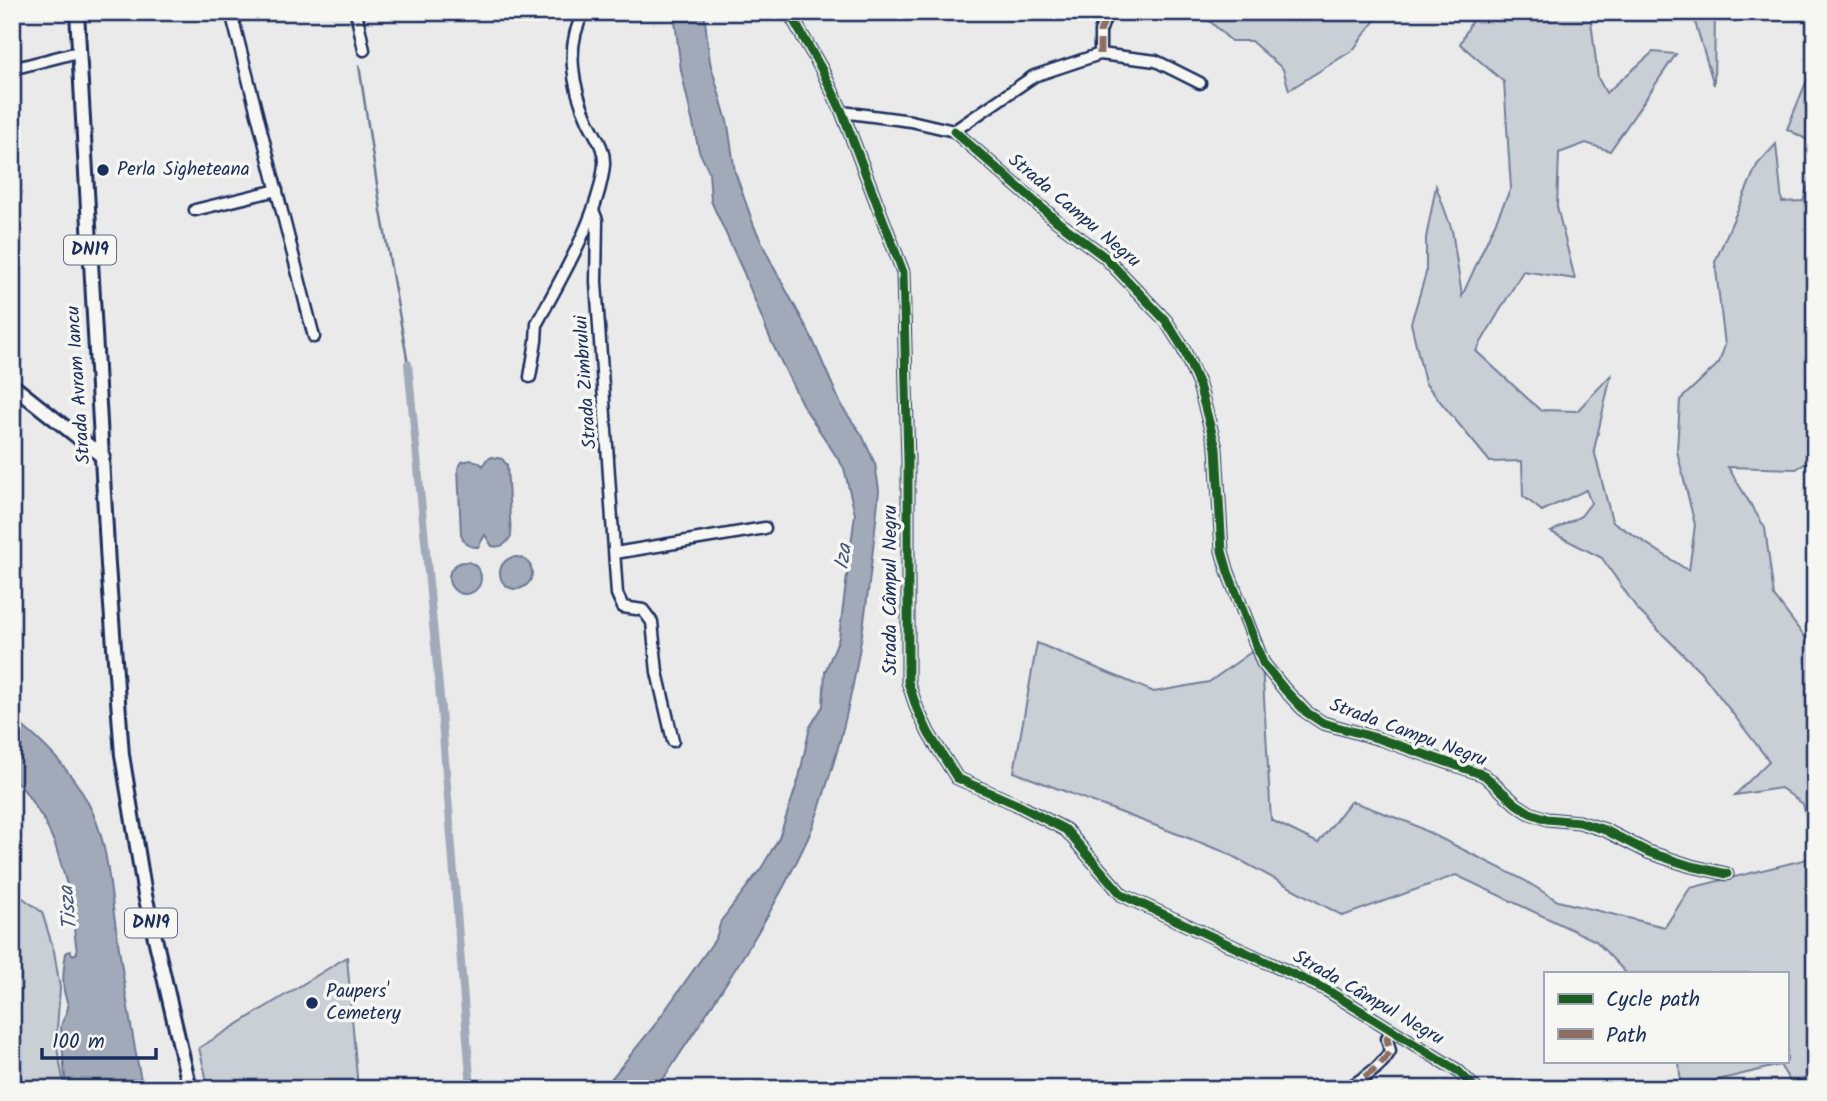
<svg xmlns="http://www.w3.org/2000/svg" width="1827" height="1101" viewBox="0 0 1827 1101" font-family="Kalam,sans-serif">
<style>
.green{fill:#caced5;stroke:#727e9a;stroke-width:2}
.water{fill:#a2aaba;stroke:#6c7995;stroke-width:2}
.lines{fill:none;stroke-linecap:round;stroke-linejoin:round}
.stream{stroke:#6c7995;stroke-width:2.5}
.canal{stroke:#a2aaba;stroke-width:8}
.minor-casing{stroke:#1b2f5e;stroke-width:15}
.major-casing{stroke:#1b2f5e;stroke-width:18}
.minor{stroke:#f6f6f2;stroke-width:10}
.major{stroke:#f6f6f2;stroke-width:12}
.quiet{stroke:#8d6e63;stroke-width:7;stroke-dasharray:14 7;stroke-linecap:butt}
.cycleway-casing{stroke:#f6f6f2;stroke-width:13}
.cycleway{stroke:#1b5e20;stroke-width:9}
.poi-dot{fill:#1b2f5e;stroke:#f6f6f2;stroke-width:2.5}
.labels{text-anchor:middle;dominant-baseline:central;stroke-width:7;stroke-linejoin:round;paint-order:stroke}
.shield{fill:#f6f6f2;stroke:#5d6b8a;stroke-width:2}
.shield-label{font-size:18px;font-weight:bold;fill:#1b2f5e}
.poi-label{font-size:19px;fill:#1b2f5e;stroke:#f6f6f2;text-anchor:start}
.street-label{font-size:19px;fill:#1b2f5e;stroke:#f6f6f2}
.water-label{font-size:21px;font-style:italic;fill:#44547a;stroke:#f6f6f2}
</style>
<rect width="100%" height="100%" fill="#e9eae9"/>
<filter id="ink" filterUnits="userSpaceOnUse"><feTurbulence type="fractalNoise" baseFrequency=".0143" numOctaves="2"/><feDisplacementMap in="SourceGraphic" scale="14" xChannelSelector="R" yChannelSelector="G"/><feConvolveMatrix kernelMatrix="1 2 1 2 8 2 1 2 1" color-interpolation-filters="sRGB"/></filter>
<g filter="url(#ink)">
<path class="green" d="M1200 12H1381L1353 50 1289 90 1283 69 1251 41H1231Z
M1476 12H1590L1598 78 1606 93 1653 52 1676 54 1610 151 1586 143 1559 153 1557 207 1575 279 1523 271 1476 351 1540 410 1577 411 1611 375 1594 450 1612 521 1689 571 1695 525 1677 451 1680 400 1719 363 1725 345 1715 262 1757 165 1776 144 1782 202 1803 201 1815 167V458L1796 469 1728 467 1765 528 1774 596 1807 640 1815 642V849L1803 804 1781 788 1735 795 1769 761 1700 671 1638 610 1602 558 1551 532 1581 516 1591 503 1586 490 1542 511 1523 496 1522 461 1490 462 1425 383 1411 323 1426 273V238L1436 186 1452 230 1462 296 1511 188 1504 82 1460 44Z
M1692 12H1715L1714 85Z
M1809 75H1815V144L1787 129Z
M1037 643 1154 692 1209 682 1261 645 1271 820 1318 843 1351 801 1410 823 1524 880 1558 901 1665 927 1690 888 1815 857V1076L1791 1083 1780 1065 1681 1089 1679 1061H1787V973H1626L1596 941 1456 875 1343 916 1225 852 1014 772Z
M12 890 42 912 54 951 60 988 56 1043 65 1089H12Z
M347 957 358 1089H209L199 1048Z"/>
<path class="water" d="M674 12H704L710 62 728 125 735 172 754 226 773 266 811 336 842 407 862 435 875 464 879 490C870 584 860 677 832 768 825 791 818 815 808 838 767 927 710 1007 657 1089H603L654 1026 716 938 721 921 762 867 779 838 799 778 810 727 823 706 825 672 839 638 855 514 844 468 802 404 772 343 743 271 711 201 709 172 699 151 681 70Z
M492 457 502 459 507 465 511 536C506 544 502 548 492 546L485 535 478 547C467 547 464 544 461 534L458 468 462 462C470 459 477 459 483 466L486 460Z
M500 573a16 16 0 1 1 32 0a16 16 0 1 1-32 0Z
M449 578a16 16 0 1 1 32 0a16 16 0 1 1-32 0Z
M12 718C43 741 76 775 92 811 107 844 109 879 114 915 123 973 130 1031 143 1089H67C63 1069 63 1048 61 1028 61 1021 67 1015 68 1007 68 1002 65 997 64 991 62 979 64 965 66 953L70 951 73 955 77 953 70 895 55 844 44 820 24 790 12 777Z"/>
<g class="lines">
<path class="stream" d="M359 65 381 211 408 364"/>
<path class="canal" d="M408 364 440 697 471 1089"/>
<g class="minor-casing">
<path id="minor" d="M231 12 314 337
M356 12 364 50
M789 12 822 70 842 112 903 272 908 462V682L917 709 929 734 957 778 1016 804 1066 830 1122 895 1327 990 1458 1071 1476 1089
M1100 54V32L1107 12
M12 69 78 52
M842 112 911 121 954 131 1034 76 1100 54 1156 61 1200 83
M954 131 1058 222 1105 257 1166 321 1183 348 1199 385 1216 448 1222 551 1228 572 1263 663 1285 690 1306 712 1323 723 1380 739 1484 775 1516 804 1530 813 1547 819 1579 822 1605 830 1648 852 1691 866 1727 874
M195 210 277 190
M593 210 597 220 596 282 617 594 623 607 643 610 652 622 657 672 673 741
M530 377 536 341 537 323C561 279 599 215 604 165 605 147 595 136 588 121 572 87 565 45 584 12
M615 553 765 528
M1347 1089C1364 1077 1380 1069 1390 1051L1387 1039 1390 1031"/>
</g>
<g class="major-casing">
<path id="major" d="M77 12 108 565 122 755 145 895 190 1089
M12 385 103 457"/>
</g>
<use href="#minor" class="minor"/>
<use href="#major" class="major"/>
<path class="quiet" d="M1100 54V32L1107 12
M1347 1089C1364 1077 1380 1069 1390 1051L1387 1039 1390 1031"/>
<g class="cycleway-casing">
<path id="cycleway" d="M789 12 822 70 842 112 903 272 908 462V682L917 709 929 734 957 778 1016 804 1066 830 1122 895 1327 990 1458 1071 1476 1089
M954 131 1058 222 1105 257 1166 321 1183 348 1199 385 1216 448 1222 551 1228 572 1263 663 1285 690 1306 712 1323 723 1380 739 1484 775 1516 804 1530 813 1547 819 1579 822 1605 830 1648 852 1691 866 1727 874"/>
</g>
<use href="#cycleway" class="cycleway"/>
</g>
</g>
<g class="poi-dot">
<circle cx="103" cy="170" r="7"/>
<circle cx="312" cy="1003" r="7"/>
</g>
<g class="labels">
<g class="shield">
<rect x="64" y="235.5" width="52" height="29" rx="5"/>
<rect x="125" y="908.5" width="52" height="29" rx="5"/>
</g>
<g class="shield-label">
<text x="90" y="250">DN19</text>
<text x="151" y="923">DN19</text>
</g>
<g class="poi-label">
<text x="117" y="170">Perla Sigheteana</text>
<text x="326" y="992">Paupers'<tspan x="326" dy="22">Cemetery</tspan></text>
</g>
<g class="street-label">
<text transform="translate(1074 211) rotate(40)">Strada Campu Negru</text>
<text transform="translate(586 382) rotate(-94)">Strada Zimbrului</text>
<text transform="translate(79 385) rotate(-94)">Strada Avram Iancu</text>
<text transform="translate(891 590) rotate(-90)">Strada Câmpul Negru</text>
<text transform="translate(1408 733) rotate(20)">Strada Campu Negru</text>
<text transform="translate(1368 998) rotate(30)">Strada Câmpul Negru</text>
</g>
<g class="water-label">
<text transform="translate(844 557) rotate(-82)">Iza</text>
<text transform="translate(69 908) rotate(-96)">Tisza</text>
</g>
</g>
<rect width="1827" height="1101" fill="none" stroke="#f6f6f2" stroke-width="42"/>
<rect x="21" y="21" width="1785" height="1059" fill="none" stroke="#1b2f5e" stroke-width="2.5" filter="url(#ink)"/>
<rect x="1544" y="972" width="245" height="91" fill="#f6f6f2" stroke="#9ea6b7" stroke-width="2"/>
<rect x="1558" y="994" width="35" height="10" fill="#1b5e20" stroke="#9ea6b7" stroke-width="2"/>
<text x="1606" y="1006" font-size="21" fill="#1b2f5e">Cycle path</text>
<rect x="1558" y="1029" width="35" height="10" fill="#8d6e63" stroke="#9ea6b7" stroke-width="2"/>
<text x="1606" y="1042" font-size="21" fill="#1b2f5e">Path</text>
<path d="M42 1048v10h114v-10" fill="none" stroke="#1b2f5e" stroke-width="3.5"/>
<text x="52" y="1048" font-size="21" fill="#1b2f5e" stroke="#f6f6f2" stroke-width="5" paint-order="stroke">100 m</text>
</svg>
